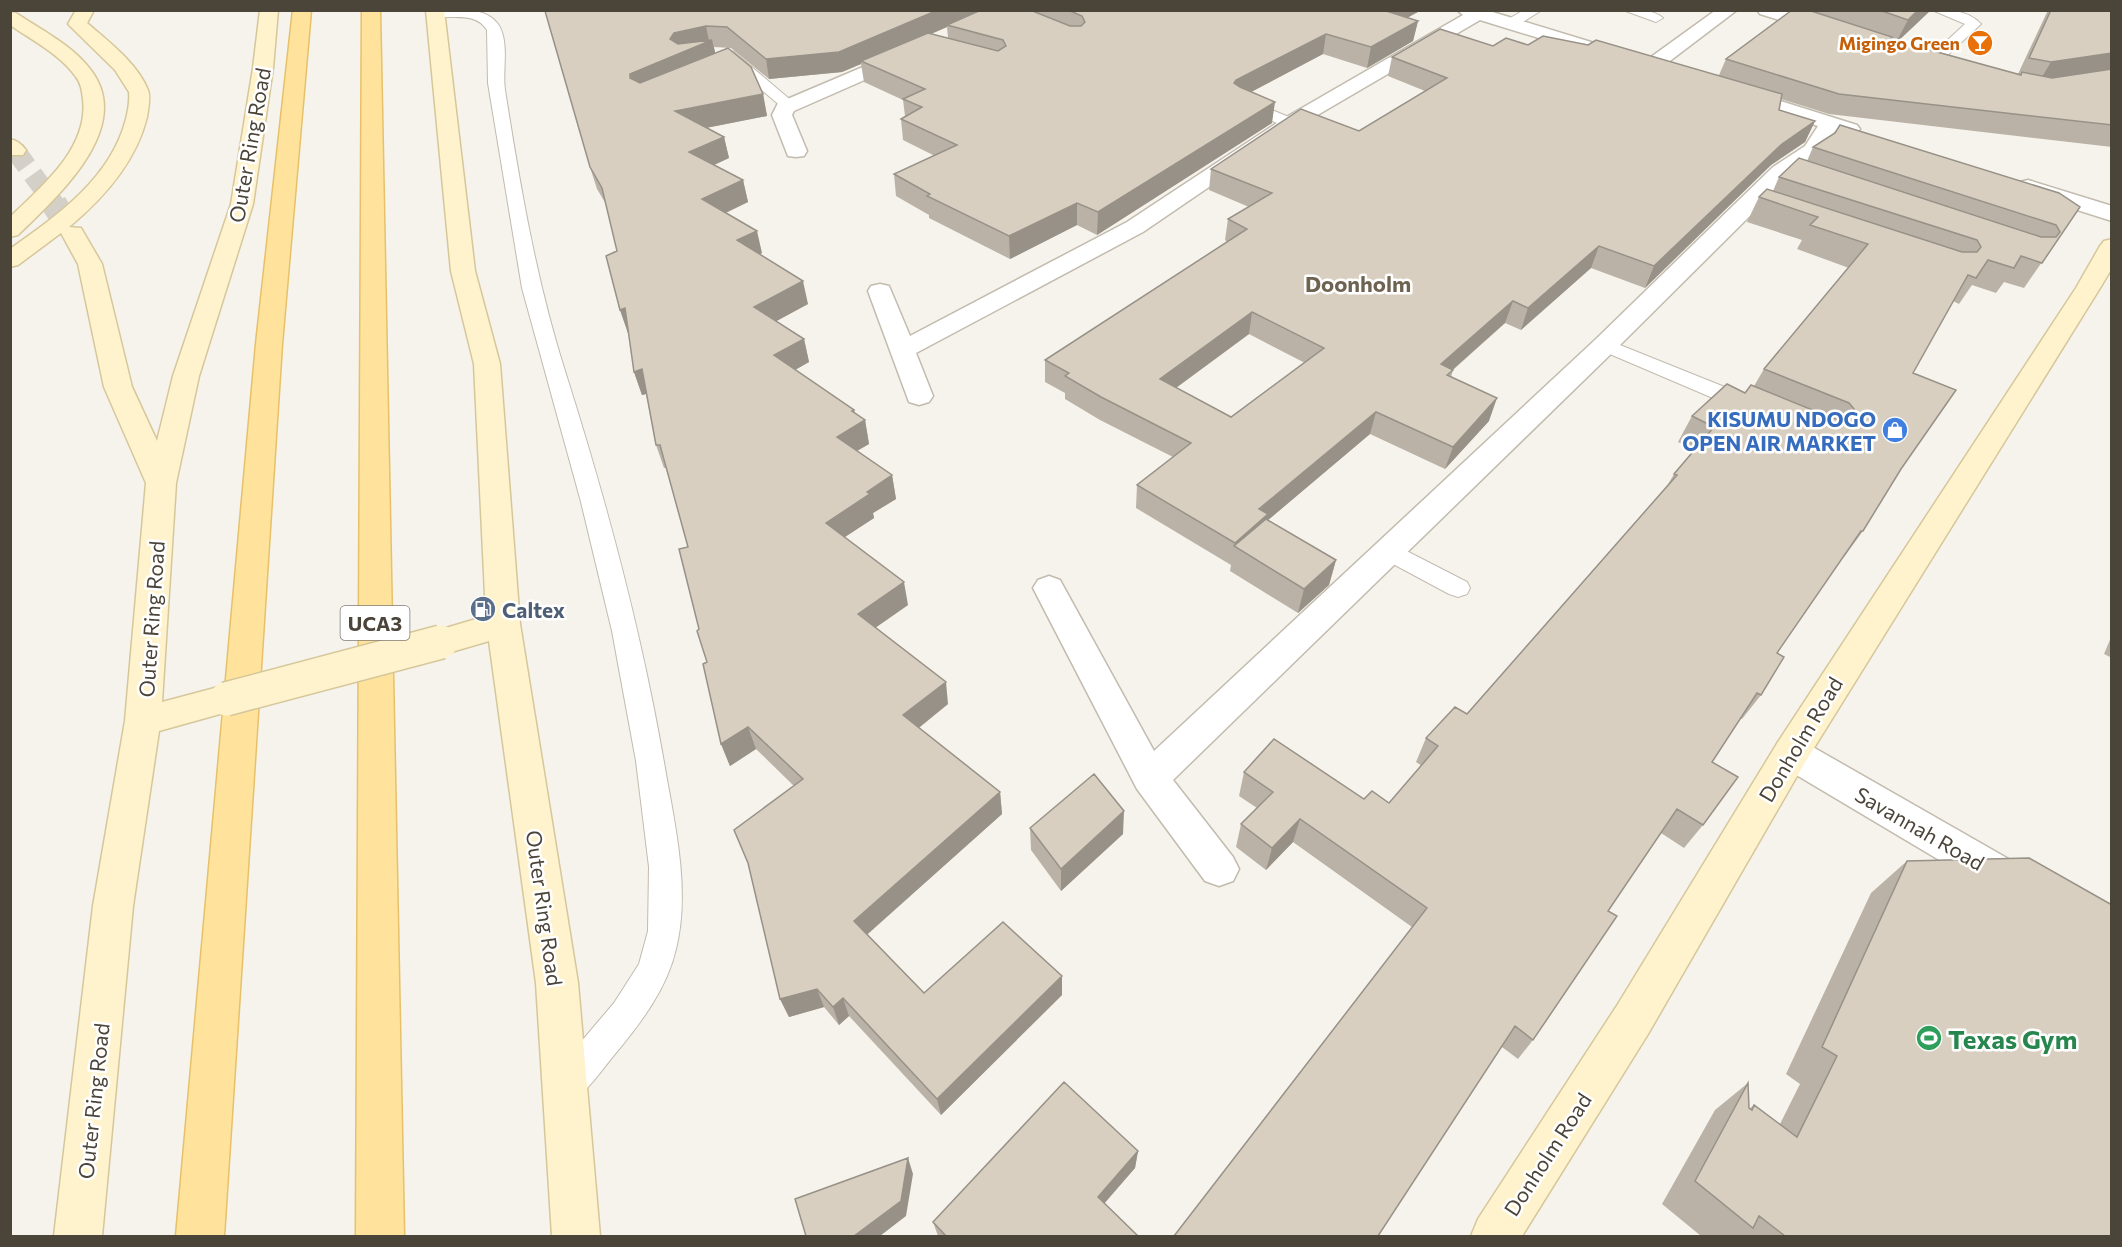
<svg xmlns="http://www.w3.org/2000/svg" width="2122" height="1247" viewBox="0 0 2122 1247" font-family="Commissioner,sans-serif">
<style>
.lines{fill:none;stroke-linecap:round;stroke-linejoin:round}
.secondary-tunnel-far1{stroke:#d4d0c8;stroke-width:20;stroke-dasharray:20 10;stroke-linecap:butt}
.secondary-tunnel{stroke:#d4d0c8;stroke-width:26;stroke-dasharray:26 13;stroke-linecap:butt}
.lane-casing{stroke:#c2bbae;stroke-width:2}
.street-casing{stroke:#c2bbae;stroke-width:3}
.secondary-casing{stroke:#d6c79b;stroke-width:3}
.primary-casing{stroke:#e6c16a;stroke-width:3}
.lane{fill:#fff;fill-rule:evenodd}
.street{fill:#fff;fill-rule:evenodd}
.secondary{fill:#fff3cd;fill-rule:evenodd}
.primary{fill:#ffe39c;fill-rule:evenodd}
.secondary-bridge-casing{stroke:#d6c79b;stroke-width:36;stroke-linecap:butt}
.secondary-bridge{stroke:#fff3cd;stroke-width:33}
.wall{fill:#bab2a6;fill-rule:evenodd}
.shaded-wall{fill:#979187}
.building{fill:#d8cfc1;stroke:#979187;stroke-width:1.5;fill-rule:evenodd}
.labels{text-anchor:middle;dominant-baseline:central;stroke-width:5;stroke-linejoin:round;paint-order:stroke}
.far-food-label{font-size:18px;font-weight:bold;fill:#c56008;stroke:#fff;text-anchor:end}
.shield{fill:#fff;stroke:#817c74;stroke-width:1.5}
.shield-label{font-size:20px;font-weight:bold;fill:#4b4439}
.street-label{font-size:21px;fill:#4b4439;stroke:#fff}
.shop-label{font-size:21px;font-weight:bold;fill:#366cbe;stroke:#fff;text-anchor:end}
.service-label{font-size:21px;font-weight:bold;fill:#4e5e75;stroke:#fff;text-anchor:start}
.far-district-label{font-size:22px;font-weight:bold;fill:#6e6250;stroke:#fff}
.near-leisure-label{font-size:26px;font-weight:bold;fill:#27864d;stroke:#fff;text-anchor:start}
</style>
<rect width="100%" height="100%" fill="#f6f3ec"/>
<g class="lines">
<path class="secondary-tunnel-far1" d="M15 150 55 205"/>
<path class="secondary-tunnel" d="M54 204 73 233"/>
<g class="lane-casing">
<path id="lane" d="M1524 10H1542L1515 27H1505L1503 24 1505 21Z
M1623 10C1637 10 1653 9 1663 18L1656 22Z
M1932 10C1950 10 1968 10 1981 24L1936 66H1926L1924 63 1926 60 1965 24Z
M429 11C450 9 484 5 498 24 510 42 502 70 505 90 520 185 536 280 565 371 607 503 643 637 666 774 676 829 690 893 676 949 667 989 640 1024 615 1054 600 1072 585 1096 564 1105L552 1100 547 1088 552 1076 614 1003 639 964 648 931 649 867 636 761 612 631 581 502 522 288 488 83 487 30C472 7 443 25 429 11Z
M729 51 734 52 793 102 796 105 793 108H783L724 58 722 55 724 52Z
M1243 98 1296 120 1298 123 1290 128 1284 126 1238 106 1235 103Z
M1605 339 1757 400 1760 405 1757 410 1749 412 1741 410 1598 349 1595 345 1598 341Z
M1389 542 1467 582 1470 588 1467 594 1458 597 1449 594 1380 557 1377 551 1380 545Z"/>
</g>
<g class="street-casing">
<path id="street" d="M1457 10H1486L1614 49 1616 53 1614 57 1607 59 1480 20 1297 127 1143 232 916 353 933 396 929 402 919 405 909 402 868 291 871 286 880 284 889 286 910 336 1127 222 1283 119 1463 15Z
M1716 10H1737L1658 70H1644L1641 66 1644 62Z
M1757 10H1785L1833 26 1836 30 1833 34 1827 35 1760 14Z
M903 50 910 52 912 56 910 60 794 111 792 115 807 151 804 156 796 157 788 156 772 115 778 103Z
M1736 87 1857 125 1860 129 1857 133 1850 135 1835 131 1821 155 1789 177 1614 351 1173 780 1233 857 1239 869 1233 881 1219 886 1205 881 1137 789 1033 588 1038 580 1049 576 1060 580 1154 751 1596 339 1773 167 1805 146 1818 126 1729 97 1726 93 1729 89Z
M2028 180 2112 206V221L2020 192 2017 187 2020 182Z
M1791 738 1804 742 2026 869 2032 882 2026 895 2012 900 1998 895 1778 764 1773 753 1778 742Z"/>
</g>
<g class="secondary-casing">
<path id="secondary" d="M76 10H94L87 23C108 41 137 63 148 90 151 98 148 109 147 117 136 162 104 198 69 227L81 228 102 264 132 387 157 441 173 376 231 204 253 68 260 10H278L273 68 253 204 199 376 176 483 162 702 226 685 238 689 243 699 238 709 159 731 133 906 102 1236H54L93 906 125 721 146 483 104 387 78 264 61 233 18 265 10 267V249C57 216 111 178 126 119 128 111 130 101 129 92L115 70 68 24Z
M426 10H444L475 271 500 364 520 624 578 983 600 1236H552L536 983 489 641 441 655 429 651 424 642 429 633 486 616 474 364 451 271Z
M10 12 16 13C41 30 72 45 90 69 136 127 57 197 18 235L10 237V217C42 186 89 148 83 99 82 91 81 83 76 77 61 55 32 40 10 25Z
M10 139C18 141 21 144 26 150L23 155H10Z
M2112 239V268L2100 288 1804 764 1648 1034 1522 1236H1471L1478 1219 1618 1004 1778 742 2076 288 2100 246 2104 241Z"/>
</g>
<g class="primary-casing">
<path id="primary" d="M293 10H311L282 344 224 1236H176L256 344Z
M362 10H380L404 1236H356Z"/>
</g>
<use href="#lane" class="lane"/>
<use href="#street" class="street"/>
<use href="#secondary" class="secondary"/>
<use href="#primary" class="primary"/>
<g class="secondary-bridge-casing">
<path id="secondary-bridge" d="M226 699 441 642"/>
</g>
<use href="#secondary-bridge" class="secondary-bridge"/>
</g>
<path class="wall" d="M1420 10 1407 18 1418 21 1413 41 1367 68 1323 54 1251 92 1272 123 1097 235 1077 225 1010 259 929 218V215L896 196 894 174 935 156 903 140 901 119 905 116 903 100 864 82 861 64 842 72 769 79 731 48 714 47 715 53 763 94 767 116 706 128 724 137 729 158 714 165 743 180 748 202 726 213 762 253 760 254 808 304 776 321 804 339 809 362 795 370 854 410 855 413 865 420 869 444 857 451 892 475 896 499 873 513 874 518 845 537 908 605 875 628 948 704 919 728 1000 792 1002 814 867 934 924 993 1062 995 941 1115 849 1016 839 1025 824 1007 789 1017 780 999 794 786 756 749 730 766 721 744 707 662 699 629 688 547 666 468H664L656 445 646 394 642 395 634 372 629 332 628 333 620 310 617 251 606 204 597 189 590 167 545 11ZM947 27 948 38 931 34Z
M1792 10H1931L1898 41 2018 74 2048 10H2112V147L1829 114 1781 99 1779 110 1815 121 1805 142 1771 165 1645 288 1591 268 1521 330 1505 323 1453 370 1451 377 1489 421 1445 469 1370 434 1268 520 1336 560 1329 585 1298 613 1230 571 1231 565 1136 508 1137 485 1173 457 1100 420 1065 399V393L1045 382V360L1227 242 1225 240 1228 219 1249 207 1209 190 1211 169 1359 131 1425 91 1388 76 1392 57 1493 46 1528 45 1719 75 1726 59ZM1249 334 1305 363 1231 417 1176 388Z
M1813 147 2080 207 2024 288 2004 282 1996 293 1972 285 1959 304 1953 301 1913 373 1901 469 1863 531 1844 557H1843L1777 653 1761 695 1742 719 1740 718 1712 762 1703 825 1684 848 1661 833 1608 911 1533 1040 1518 1059 1502 1047 1412 927 1293 842 1266 870 1236 847 1241 824 1257 808 1239 796 1244 772 1364 799 1389 803 1422 766 1416 762 1426 738 1467 714 1666 488 1674 474 1694 450 1678 442 1692 416 1745 393 1754 386 1764 369 1849 268 1797 249 1802 240 1747 222 1759 197 1773 191 1779 177 1807 161Z
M2112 635V658L2104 654Z
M1030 828 1123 834 1061 891 1031 850Z
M1907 861 2112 1236H1701L1662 1204 1715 1110 1748 1083 1749 1108V1109L1754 1105 1780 1124 1800 1084 1786 1074 1871 893Z
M1138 1151 1135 1168 1104 1203 1138 1236H938L933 1222Z"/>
<path class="shaded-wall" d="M938 10H986L947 25V27L864 63 861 61V64L842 72 769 79 766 59Z
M1387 10 1420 11 1382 31Z
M1918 10H1931L1895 44 1908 20Z
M1418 21 1413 41 1367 68 1371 47Z
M706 26 709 41 712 40 717 60 635 95 630 74 670 39 674 33Z
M1326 34 1323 54 1234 101V83L1236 80Z
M2112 53V71L2039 82 2051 62Z
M763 94 767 116 680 133 675 111Z
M1275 102 1272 123 1097 235 1098 212Z
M1815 121 1805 142 1771 165 1645 288 1654 266 1782 144Z
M724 137 729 158 694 174 689 152Z
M743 180 748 202 708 221 702 199Z
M1077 203V225L1010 259 1009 236Z
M757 231 762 253 742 263 737 240Z
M1599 246 1591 268 1521 330 1528 308Z
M803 281 808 304 760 330 754 307Z
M1513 301 1505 323 1434 386 1441 364Z
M625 308 632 331 628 333 620 310Z
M1252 312 1249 334 1158 401 1160 379Z
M804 339 809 362 779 379 774 355Z
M642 369 650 393 642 395 634 372Z
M1497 398 1489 421 1445 469 1453 447Z
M854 410 857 425 865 420 869 444 841 460 837 437 852 411Z
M1376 412 1370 434 1267 521 1234 546 1235 543 1259 509Z
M892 475 896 499 873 513 874 518 831 546 826 523 867 492Z
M1336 560 1329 585 1298 613 1304 589Z
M904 582 908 605 862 637 858 614Z
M946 682 948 704 907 737 903 715Z
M748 727 756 749 730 766 721 744Z
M1000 792 1002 814 860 941 854 921Z
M1124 811 1123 834 1061 891V869Z
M1300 819 1293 842 1266 870 1272 848Z
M1062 976V995L941 1115 937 1099Z
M817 989 824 1007 789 1017 780 999Z
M843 998 849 1016 839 1025 833 1007Z
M1138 1151 1135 1168 1097 1212 1098 1197Z
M908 1158 913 1174 906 1216 880 1236H854Z"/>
<path class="building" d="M938 10 839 52 766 59 727 27 706 26 674 33 670 39 678 44 712 40 630 74V78L640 83 728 48 751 67 763 94 675 111 724 137 689 152 743 180 702 199 757 231 737 240 803 281 754 307 804 339 774 355 854 410 852 411 865 420 837 437 892 475 867 492 870 494 826 523 904 582 858 614 946 682 903 715 1000 792 854 921 924 993 1003 922 1062 976 937 1099 843 998 833 1007 817 989 780 999 748 863 734 830 803 779 748 727 721 744 703 664 707 662 697 631 699 629 679 549 688 547 660 445H656L642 369 634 372 625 308 620 310 606 256 617 251 602 188 590 167 545 11Z
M981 10H1030L1070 26H1081L1085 22 1082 16 1068 10H1387L1386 11 1418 21 1371 47 1326 34 1236 80 1234 83 1240 87 1275 102 1098 212 1077 203 1009 236 927 196 930 194 894 174 957 145 901 119 922 107 903 99 925 89 861 61 928 33 998 51 1006 46 1003 40 947 25Z
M1792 10H1808L1892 37 1890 39 2021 75 2022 72 2052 78 2112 69V125L1839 94 1726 59Z
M1879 10H1918L1908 20Z
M2051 10H2112V53L2051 62 2029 58Z
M1440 29 1493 46 1506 38 1528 45 1543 36 1588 45 1596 40 1782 94 1779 110 1815 121 1782 144 1654 266 1599 246 1528 308 1513 301 1441 364 1453 370 1447 375 1497 398 1453 447 1376 412 1259 509 1268 514 1235 543 1137 485 1191 443 1101 397 1065 376 1069 373 1045 360 1247 229 1228 219 1272 193 1211 169 1301 109 1359 131 1447 78 1392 57ZM1252 312 1324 348 1231 417 1160 379Z
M1840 125 2059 193 2080 207 2042 263 2021 256 2014 268 1988 260 1976 278 1968 275 1913 373 1956 390 1901 469 1863 531H1861L1777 653 1784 657 1761 695 1757 693 1712 762 1738 777 1703 825 1677 809 1608 911 1617 916 1533 1040 1515 1026 1378 1236H1174L1427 908 1300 819 1272 848 1241 824 1273 792 1244 772 1274 739 1364 799 1372 791 1389 803 1438 746 1426 738 1455 707 1467 714 1677 475 1674 474 1714 427 1692 416 1727 384 1745 393 1751 385 1832 418 1841 420 1851 416 1854 409 1849 403 1764 369 1868 244 1810 225 1818 217 1759 197 1767 189 1962 252H1977L1981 247 1977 240 1779 177 1799 158 2041 237H2056L2060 232 2056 225 1813 147 1835 133Z
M1266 519 1336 560 1304 589 1234 546Z
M1094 774 1124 811 1061 869 1030 828Z
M2029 858 2112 905V1236H1785L1759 1216 1753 1228 1695 1181 1748 1083 1749 1108 1752 1110 1754 1105 1797 1137 1837 1056 1822 1047 1907 861Z
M1064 1082 1138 1151 1098 1197 1138 1236H946L933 1222Z
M908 1158 901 1201 854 1236H806L795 1199Z"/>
<defs>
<g id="bar-disc" transform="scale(1.35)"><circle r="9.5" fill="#e8710a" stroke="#fff"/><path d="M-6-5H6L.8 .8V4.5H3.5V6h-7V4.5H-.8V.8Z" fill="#fff"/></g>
<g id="shop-disc" transform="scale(1.35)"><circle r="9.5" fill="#3f7fe0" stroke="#fff"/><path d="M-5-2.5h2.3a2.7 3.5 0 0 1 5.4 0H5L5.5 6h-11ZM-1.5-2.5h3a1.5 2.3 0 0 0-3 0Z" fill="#fff"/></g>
<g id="fuel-disc" transform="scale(1.35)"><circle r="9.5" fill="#5c6f8a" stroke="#fff"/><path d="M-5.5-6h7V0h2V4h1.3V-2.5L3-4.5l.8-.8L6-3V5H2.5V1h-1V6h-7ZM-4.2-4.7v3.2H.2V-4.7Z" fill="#fff"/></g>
<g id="stadium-disc" transform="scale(1.35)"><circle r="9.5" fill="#2e9e5b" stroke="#fff"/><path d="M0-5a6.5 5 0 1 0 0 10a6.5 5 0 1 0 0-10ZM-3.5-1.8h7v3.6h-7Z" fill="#fff"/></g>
</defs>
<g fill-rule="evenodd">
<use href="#bar-disc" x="1980" y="43"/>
<use href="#shop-disc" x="1895" y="430"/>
<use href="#fuel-disc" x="483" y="609"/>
<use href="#stadium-disc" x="1929" y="1038"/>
</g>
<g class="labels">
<g class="far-food-label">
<text x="1960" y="43">Migingo Green</text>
</g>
<rect class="shield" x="340.5" y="606" width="69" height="34" rx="4.5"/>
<g class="shield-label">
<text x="375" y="623">UCA3</text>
</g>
<g class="street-label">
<text transform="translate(249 145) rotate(-80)">Outer Ring Road</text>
<text transform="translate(151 619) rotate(-86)">Outer Ring Road</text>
<text transform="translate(1800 739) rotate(-59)">Donholm Road</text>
<text transform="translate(1920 828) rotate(30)">Savannah Road</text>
<text transform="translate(545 908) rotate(82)">Outer Ring Road</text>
<text transform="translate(93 1101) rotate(-84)">Outer Ring Road</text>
<text transform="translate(1547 1154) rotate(-57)">Donholm Road</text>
</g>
<g class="shop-label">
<text x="1876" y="418">KISUMU NDOGO<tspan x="1876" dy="24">OPEN AIR MARKET</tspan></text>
</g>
<g class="service-label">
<text x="502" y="609">Caltex</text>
</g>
<g class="far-district-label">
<text x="1358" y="283">Doonholm</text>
</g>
<g class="near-leisure-label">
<text x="1948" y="1038">Texas Gym</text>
</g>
</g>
<rect width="2122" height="1247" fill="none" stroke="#4b4439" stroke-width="24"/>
</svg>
